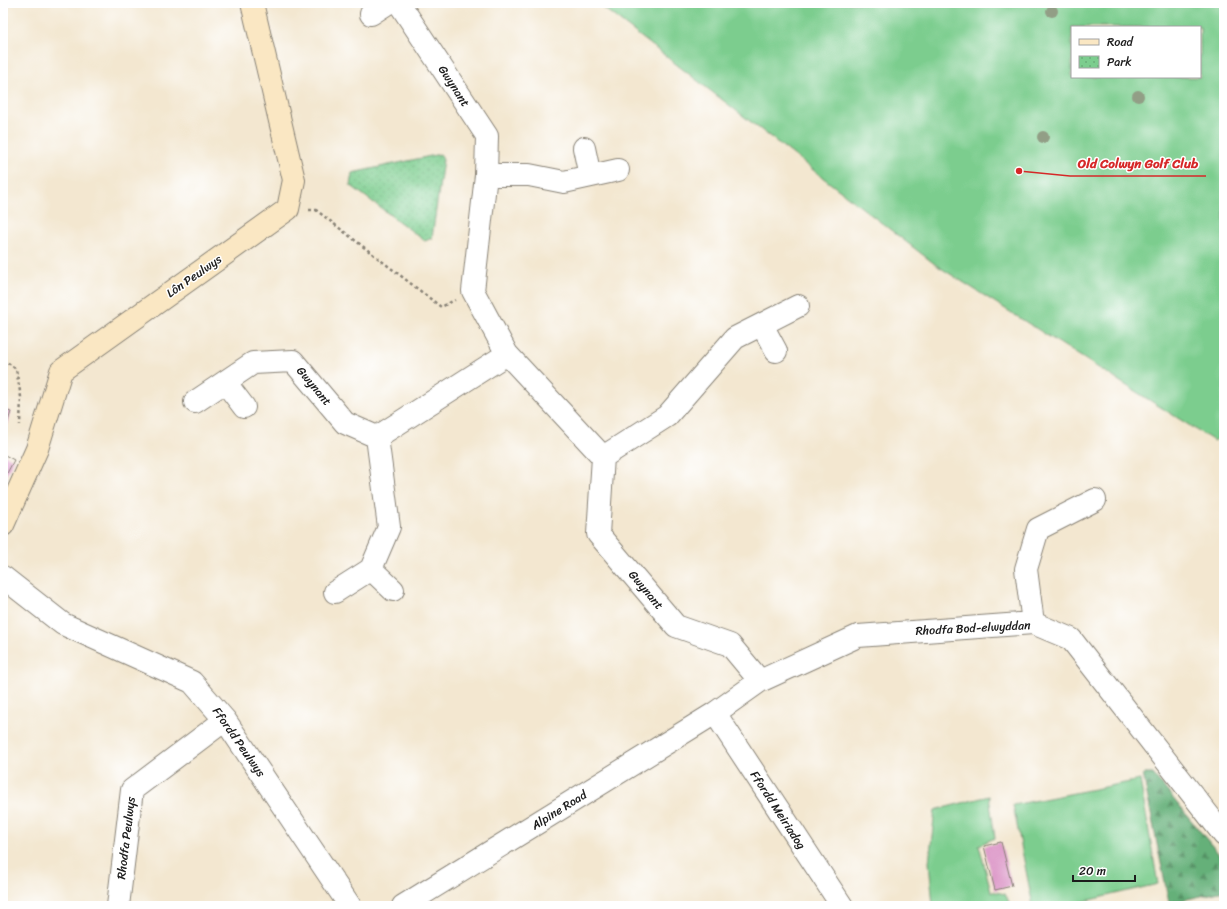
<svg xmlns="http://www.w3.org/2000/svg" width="1227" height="909" viewBox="0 0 1227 909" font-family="Sriracha,sans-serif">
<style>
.green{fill:#7ccd8e;stroke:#4c7455;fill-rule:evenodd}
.forest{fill:url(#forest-firs);stroke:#40664a}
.park{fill:url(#park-dots);stroke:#4c7455}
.building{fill:#dc96c7}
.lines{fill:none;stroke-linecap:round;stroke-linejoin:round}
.street-casing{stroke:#888276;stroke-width:24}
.secondary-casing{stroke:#888276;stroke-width:24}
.path{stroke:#888276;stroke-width:2.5;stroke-dasharray:3 3;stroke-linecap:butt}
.street{stroke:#fff;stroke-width:22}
.secondary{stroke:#fae7c3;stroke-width:22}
.tree{fill:#929e86}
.labels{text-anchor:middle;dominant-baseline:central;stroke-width:3;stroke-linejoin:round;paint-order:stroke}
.street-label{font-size:12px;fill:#1c1c1c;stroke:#fff}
.leader{fill:none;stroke:#d62828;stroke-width:1.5}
.callout-dot{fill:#d62828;stroke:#fff;stroke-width:1.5}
.callout-label{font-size:13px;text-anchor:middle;font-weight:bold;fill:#d62828;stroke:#fff;stroke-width:3;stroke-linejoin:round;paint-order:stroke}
</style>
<defs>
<pattern id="forest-firs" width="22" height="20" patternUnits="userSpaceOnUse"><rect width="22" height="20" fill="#65b079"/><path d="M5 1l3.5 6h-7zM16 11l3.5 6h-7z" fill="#528e62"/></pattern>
<pattern id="park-dots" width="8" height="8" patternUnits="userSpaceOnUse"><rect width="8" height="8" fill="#7ccd8e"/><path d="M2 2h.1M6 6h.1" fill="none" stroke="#6baf7a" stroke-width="1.8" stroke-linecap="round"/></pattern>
</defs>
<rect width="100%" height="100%" fill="#fff"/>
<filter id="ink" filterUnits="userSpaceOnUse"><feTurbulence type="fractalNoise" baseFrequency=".025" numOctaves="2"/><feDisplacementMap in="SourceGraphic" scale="8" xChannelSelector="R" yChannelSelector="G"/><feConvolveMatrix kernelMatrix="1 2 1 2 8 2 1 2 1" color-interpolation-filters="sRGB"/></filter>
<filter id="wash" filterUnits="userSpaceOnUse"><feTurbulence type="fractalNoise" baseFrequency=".012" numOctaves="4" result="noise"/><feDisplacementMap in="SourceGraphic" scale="16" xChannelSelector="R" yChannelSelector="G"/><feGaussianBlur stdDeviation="0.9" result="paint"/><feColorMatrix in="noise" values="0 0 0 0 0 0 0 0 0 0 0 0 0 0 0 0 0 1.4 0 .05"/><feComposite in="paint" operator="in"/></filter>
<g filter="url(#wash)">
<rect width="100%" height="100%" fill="#f3e7d0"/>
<path class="green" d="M597 3H1224V434L1214 441 936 265ZM1072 27H1200V77H1072Z
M1140 780 1158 884 1064 906H1033L1013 805Z
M989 796 995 838 979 845 991 891 1005 894 1011 906H933L929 862 935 810Z"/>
<path class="forest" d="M1143 774H1153L1223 859 1224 891 1169 903Z"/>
<path class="park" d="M440 154 443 160 432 238 425 241 350 185 352 173Z"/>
<g id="blocks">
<path class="building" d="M3 409 11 412 3 436Z
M3 454 14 460 4 479H3Z
M1001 842 1012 886 995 890 984 846Z"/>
</g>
</g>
<g filter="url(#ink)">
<use href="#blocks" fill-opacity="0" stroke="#888276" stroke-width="1"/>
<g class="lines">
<g class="street-casing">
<path id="street" d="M399 3 487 136 486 175 473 291 507 354 603 457 598 534 676 626 730 645 760 681
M371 14 388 3
M584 148 590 176
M486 175H529L564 182 618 170
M762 325 776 351
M225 382 244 407
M195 402 253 363 293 361 345 423 377 437 389 527 371 569 335 592
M377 437 507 354
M603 457 667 416 735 338 798 306
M371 569 393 590
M3 577 63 624 192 682 225 720 350 906
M1033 623 1026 569 1038 529 1095 500
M715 713 842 906
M118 906 132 790 225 720
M403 906 715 713 760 681 858 636 1033 623 1071 639 1224 835"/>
</g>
<g class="secondary-casing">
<path id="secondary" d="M3 525 37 449 61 371 288 209 294 180 252 3"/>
</g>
<path class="path" d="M309 210H316L441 307 455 300
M3 359 16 369 21 397 20 425"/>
<use href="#street" class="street"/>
<use href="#secondary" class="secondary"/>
</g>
<g class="tree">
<circle cx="1052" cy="11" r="6"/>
<circle cx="1138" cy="96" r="6"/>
<circle cx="1043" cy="137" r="6"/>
</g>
</g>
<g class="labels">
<g class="street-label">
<text transform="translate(454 86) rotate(57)">Gwynant</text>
<text transform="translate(194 276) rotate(-35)">Lôn Peulwys</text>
<text transform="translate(314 386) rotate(50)">Gwynant</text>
<text transform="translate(646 590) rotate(50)">Gwynant</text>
<text transform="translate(973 628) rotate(-3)">Rhodfa Bod-elwyddan</text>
<text transform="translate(239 742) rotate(55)">Ffordd Peulwys</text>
<text transform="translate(559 810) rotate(-32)">Alpine Road</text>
<text transform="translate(778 810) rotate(57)">Ffordd Meiriadog</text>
<text transform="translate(126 838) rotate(-83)">Rhodfa Peulwys</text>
</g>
</g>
<path class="leader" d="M1019 171L1070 176H1206"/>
<circle class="callout-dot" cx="1019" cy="171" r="4"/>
<g class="callout-label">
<text x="1138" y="168">Old Colwyn Golf Club</text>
</g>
<rect width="1227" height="909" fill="none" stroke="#fff" stroke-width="16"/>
<rect x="1071" y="26" width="130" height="52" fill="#ffffff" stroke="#a4a4a4"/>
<rect x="1079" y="39" width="20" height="6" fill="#fae7c3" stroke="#a4a4a4"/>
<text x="1107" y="46" font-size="12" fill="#1c1c1c">Road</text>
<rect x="1079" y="56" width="20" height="12" fill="url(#park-dots)" stroke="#a4a4a4"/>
<text x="1107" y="66" font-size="12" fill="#1c1c1c">Park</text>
<path d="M1073 875v6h62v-6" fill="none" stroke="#1c1c1c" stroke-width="2"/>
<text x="1079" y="875" font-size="12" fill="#1c1c1c" stroke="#ffffff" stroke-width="3" paint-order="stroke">20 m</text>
</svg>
